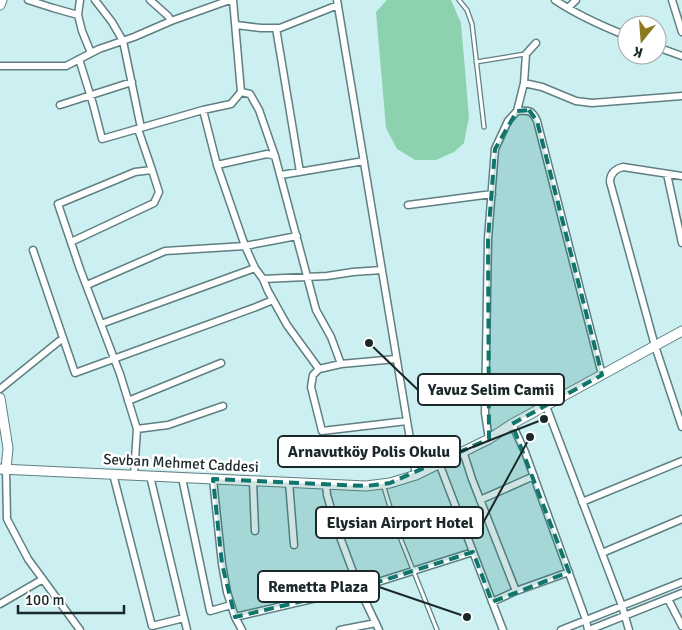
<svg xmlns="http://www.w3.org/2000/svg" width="682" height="630" viewBox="0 0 682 630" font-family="Signika,sans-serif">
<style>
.green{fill:#8dd2ae}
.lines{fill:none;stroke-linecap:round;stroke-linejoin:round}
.service-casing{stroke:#5f7f82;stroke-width:5.5}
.minor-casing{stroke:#5f7f82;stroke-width:9}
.tertiary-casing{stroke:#5f7f82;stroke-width:11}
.secondary-casing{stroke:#5f7f82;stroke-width:11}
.service{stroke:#fff;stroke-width:3}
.minor{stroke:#fff;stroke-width:6}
.tertiary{stroke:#fff;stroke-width:9}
.secondary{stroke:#fff;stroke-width:9}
.marked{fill:#0f766e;fill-opacity:0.2;stroke:#0f766e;stroke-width:4;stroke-dasharray:10 6;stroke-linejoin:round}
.labels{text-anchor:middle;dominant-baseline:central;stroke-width:5;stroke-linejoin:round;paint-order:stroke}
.street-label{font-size:15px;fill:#1b2829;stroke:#fff}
.leader{fill:none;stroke:#1b2829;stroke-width:2}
.callout-dot{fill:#1b2829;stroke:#fff;stroke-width:2}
.callout{fill:#fff;stroke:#1b2829;stroke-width:2}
.callout-label{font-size:16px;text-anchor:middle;font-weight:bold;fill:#1b2829}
</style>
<rect width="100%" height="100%" fill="#cceff2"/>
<path class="green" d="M387 0H451L461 23 469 117 464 143 454 152 436 160H415L397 149 386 128 376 12Z"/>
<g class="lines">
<g class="service-casing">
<path id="service" d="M459 0 467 10 472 24 484 127
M476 62 525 54
M383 484 396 527 437 630"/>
</g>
<g class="minor-casing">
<path id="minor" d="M28 0 53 8 78 15
M80 0 78 15 82 31 91 53
M95 0 112 22 123 41 141 128
M150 0 168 16 171 21
M337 0 416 475
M555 0C577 15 602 26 627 36
M672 0 682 32
M568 8 576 0
M236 25 261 28H280L338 5
M276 28 300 172
M657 47 682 56
M79 59 93 104 102 139 203 110 231 104 241 92 233 0
M0 66H66L99 49 134 37 171 21 230 0
M524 83 542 87 576 101 592 103 682 96
M241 92 250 94 259 110 275 156
M60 105 132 82
M203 110 217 165 245 246 255 268 263 279 268 291 287 325 319 369
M517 111 524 83 526 54 536 43
M138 129 152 170
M217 165 267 154 275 156 316 310 331 337 341 364
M667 174 682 243
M281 175 364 161
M682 176 623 167C615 169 610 174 610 182L655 346 682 427
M408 205 492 194
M71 242 154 203 159 192 152 170 135 172 58 204 80 269 120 374 137 429 134 475
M33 250 75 373 256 307 273 300
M263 279 327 276 353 272 382 270
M87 285 165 251 245 246 297 236
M101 324 255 268
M396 359 341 364 319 369 313 375 311 387 322 431 407 421
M0 389 63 338
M128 401 221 363
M546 406 622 606 629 630
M512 424 525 452 586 620 588 630
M137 429 168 425 223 406
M489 439 485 413 488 239 495 149 508 121 517 111C529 110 532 110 537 121L602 375
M463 451 472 479 516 591
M439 463 503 630
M6 469 7 519 28 559 80 630
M113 474 152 626 184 618
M150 476 187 630
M182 478 210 611 231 605
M213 479 222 564 227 592 235 617 242 630
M253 481 255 531
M289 482 294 545
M326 484 327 495 337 529 359 588 379 630
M480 500 534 476
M582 502 682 461
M602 553 682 519
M668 599 682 626
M492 602 516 591 569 572
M0 604 43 579
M235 617 359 588 473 552
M340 630 376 623
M561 630 682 582
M589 630 682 593"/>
</g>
<g class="tertiary-casing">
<path id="tertiary" d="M0 5 2 0
M0 398 8 448 6 469"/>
</g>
<g class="secondary-casing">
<path id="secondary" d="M0 469 366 486 390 483 416 475 489 439 512 424 682 331"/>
</g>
<use href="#service" class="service"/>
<use href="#minor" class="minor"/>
<use href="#tertiary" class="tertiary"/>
<use href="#secondary" class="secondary"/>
</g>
<path class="marked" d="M529 110 537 121 602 375 512 424 569 572 492 602 473 552 359 588 235 617 222 564 213 479 366 486 390 483 489 439 488 239 495 149 517 111Z"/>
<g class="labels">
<g class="street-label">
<text transform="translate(181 463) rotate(3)">Sevban Mehmet Caddesi</text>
</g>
</g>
<path class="leader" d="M369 343L418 390M544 419L460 452M530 437L483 523M467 617L379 587"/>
<g class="callout-dot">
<circle cx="369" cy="343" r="5"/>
<circle cx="544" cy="419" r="5"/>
<circle cx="530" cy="437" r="5"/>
<circle cx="467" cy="617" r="5"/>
</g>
<g class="callout">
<rect x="418" y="374" width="146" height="31" rx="5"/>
<rect x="278" y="436" width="182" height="31" rx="5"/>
<rect x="316" y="507" width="167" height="31" rx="5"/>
<rect x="258" y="571" width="121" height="31" rx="5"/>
</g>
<g class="callout-label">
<text x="491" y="395">Yavuz Selim Camii</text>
<text x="369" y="457">Arnavutköy Polis Okulu</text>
<text x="400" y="528">Elysian Airport Hotel</text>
<text x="318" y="592">Remetta Plaza</text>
</g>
<g transform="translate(642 40) rotate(197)"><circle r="24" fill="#ffffff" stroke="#a4a9a9"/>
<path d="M0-4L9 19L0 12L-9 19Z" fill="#8b7a20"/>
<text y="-8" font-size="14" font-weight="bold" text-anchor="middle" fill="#1b2829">K</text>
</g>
<path d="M18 605v8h106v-8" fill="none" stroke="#1b2829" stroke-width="2.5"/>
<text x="25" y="605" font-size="15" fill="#1b2829" stroke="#ffffff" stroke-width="4" paint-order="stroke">100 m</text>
</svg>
